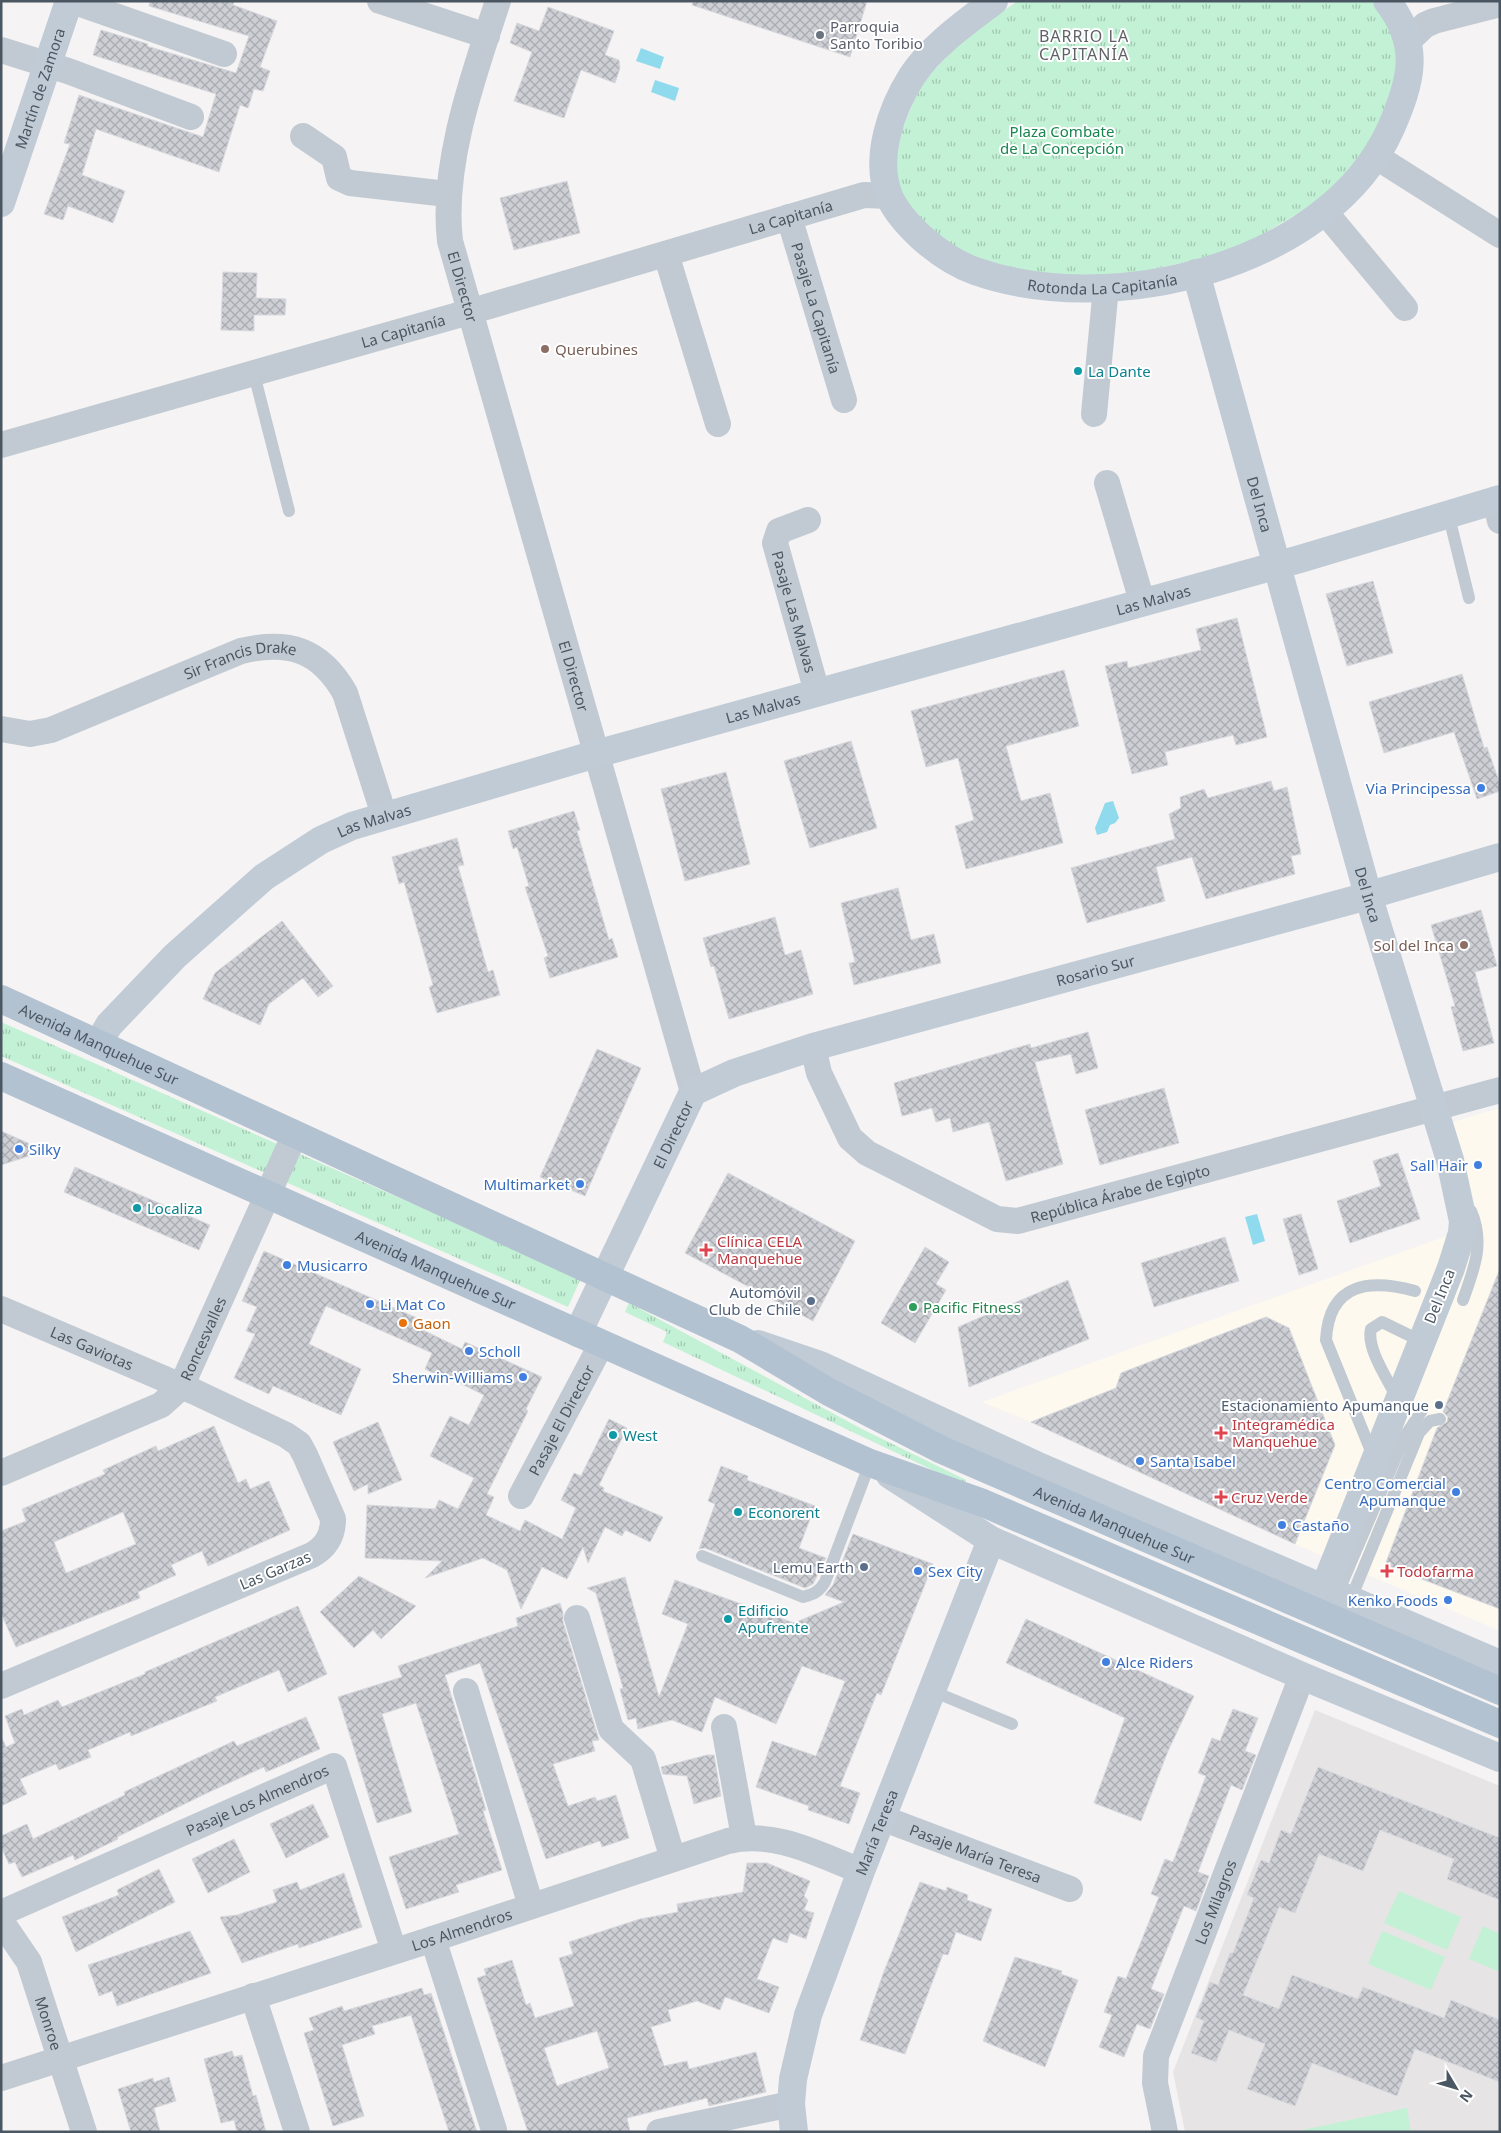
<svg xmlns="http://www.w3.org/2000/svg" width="1501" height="2133" viewBox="0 0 1501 2133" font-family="'Noto Sans',sans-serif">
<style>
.commercial{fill:#fdf9ef}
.education{fill:#e6e4e5}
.grass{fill:url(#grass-tufts)}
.garden{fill:#c3f1d5}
.water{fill:#90daee}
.building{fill:url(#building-cross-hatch);stroke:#d7d9de;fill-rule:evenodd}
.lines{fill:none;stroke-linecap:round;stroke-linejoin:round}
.lane{stroke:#c1cad2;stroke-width:12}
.street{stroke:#c1cad2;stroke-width:26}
.secondary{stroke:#c1cbd6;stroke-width:28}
.primary{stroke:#b3c2d1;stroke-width:28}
.worship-dot{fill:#6b7280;stroke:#fff;stroke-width:2}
.education-dot{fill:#8d6e63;stroke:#fff;stroke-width:2}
.culture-dot{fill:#0f9aa8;stroke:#fff;stroke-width:2}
.shop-dot{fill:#3f7fe0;stroke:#fff;stroke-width:2}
.health-dot{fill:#e0444e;stroke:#fff;stroke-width:2}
.service-dot{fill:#5c6f8a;stroke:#fff;stroke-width:2}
.leisure-dot{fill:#2e9e5b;stroke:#fff;stroke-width:2}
.food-dot{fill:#e8710a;stroke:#fff;stroke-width:2}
.labels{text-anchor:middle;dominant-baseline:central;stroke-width:4;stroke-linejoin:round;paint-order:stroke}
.worship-label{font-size:15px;fill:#5b616d;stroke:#fff;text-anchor:start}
.street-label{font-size:15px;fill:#4a5661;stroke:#fff}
.park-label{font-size:15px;fill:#17864f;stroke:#fff}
.education-label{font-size:15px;fill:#785e54;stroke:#fff;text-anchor:start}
.culture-label{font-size:15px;fill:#0d838f;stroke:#fff;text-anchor:start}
.shop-label{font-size:15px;fill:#366cbe;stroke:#fff;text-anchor:start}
.health-label{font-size:15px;fill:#be3a42;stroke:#fff;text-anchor:start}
.service-label{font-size:15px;fill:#4e5e75;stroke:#fff;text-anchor:end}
.leisure-label{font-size:15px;fill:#27864d;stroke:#fff;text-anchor:start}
.food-label{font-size:15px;fill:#c56008;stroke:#fff;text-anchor:start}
.neighbourhood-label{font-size:16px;letter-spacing:1px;fill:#5f6368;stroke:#fff}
</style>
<defs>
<pattern id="grass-tufts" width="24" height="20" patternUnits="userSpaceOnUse" patternTransform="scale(1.25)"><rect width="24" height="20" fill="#c3f1d5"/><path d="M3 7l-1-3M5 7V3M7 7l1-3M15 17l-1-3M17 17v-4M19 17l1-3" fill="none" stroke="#a0c6b0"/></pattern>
<pattern id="building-cross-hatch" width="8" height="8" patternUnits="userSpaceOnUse" patternTransform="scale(1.25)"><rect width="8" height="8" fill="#cdcfd5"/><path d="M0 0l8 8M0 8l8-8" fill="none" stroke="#a8abb0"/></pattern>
</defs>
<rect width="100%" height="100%" fill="#f5f3f3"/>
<path class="commercial" d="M1500 1108V1631L1295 1544 1033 1423 982 1402 1480 1224 1453 1122Z"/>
<path class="education" d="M1315 1710 1500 1786V2132H1185L1173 2072Z"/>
<path class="grass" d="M1018 1H1372L1387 17 1400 50 1388 114 1337 190 1233 252 1135 273 1047 278 968 259 921 222 900 190 896 163 901 133 919 87 951 52 979 27Z
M1 1022 581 1278 568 1307 1 1056Z
M629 1303 862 1429 966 1480 964 1485 663 1342 667 1332 625 1312Z"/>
<path class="garden" d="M1399 1891 1461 1917 1447 1950 1384 1923Z
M1483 1926 1500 1934V1972L1469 1959Z
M1382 1931 1445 1957 1431 1990 1368 1964Z
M1407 2108 1411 2132H1293Z"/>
<path class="water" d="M641 48 664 57 660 69 636 61Z
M655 80 679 88 675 101 651 92Z
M1113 801 1119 818 1115 823 1110 825 1107 832 1097 835 1095 828 1105 803Z
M1257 1214 1265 1241 1253 1245 1245 1217Z"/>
<path class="building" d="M150 1H234L233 5 277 21 260 67 270 71 263 91 254 89 248 108 240 105 219 172 96 129 82 175 125 191 113 223 68 206 63 220 44 214 70 144 64 143 79 95 203 137 216 94 93 55 101 30 148 44 147 46 236 73 249 36 149 6Z
M693 1H867L850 57 692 5Z
M548 7 614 31 605 55 619 60 620 68 615 83 581 70 564 118 514 101 532 52 510 43 517 23 539 31Z
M567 181 580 233 514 250 500 198Z
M223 272 257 273 256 298 286 299 285 315H254V331L221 330Z
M1373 581 1393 653 1347 666 1326 594Z
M1237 618 1267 737 1236 745 1233 735 1165 752 1168 765 1132 774 1105 666 1127 661 1128 668 1201 650 1196 629Z
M1064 670 1079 726 1006 746 1021 801 1050 793 1063 843 966 869 955 826 974 820 958 758 926 767 911 711Z
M1462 674 1484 748 1487 747 1500 784V791L1477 799 1454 732 1384 753 1369 702Z
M851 741 877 828 810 848 784 761Z
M726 772 750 864 685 881 661 789Z
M1271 781 1274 791 1287 787 1301 854 1291 856 1295 874 1206 899 1192 857 1156 867 1165 901 1087 923 1071 868 1175 839 1169 814 1181 808 1180 797 1204 789 1208 798Z
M574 811 580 830 577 831 609 940 612 938 618 957 550 978 544 958 548 956 525 887 529 886 517 847 513 849 508 831Z
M457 838 464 865 458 866 488 972 493 970 500 995 437 1013 429 987 433 985 404 882 399 884 392 857Z
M898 888 911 940 934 934 941 963 854 985 849 963 855 962 841 903Z
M1481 910 1497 966 1475 972 1494 1043 1463 1051 1451 1007 1455 1006 1431 925Z
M775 917 785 955 801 950 813 994 729 1019 714 966 711 967 703 938Z
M282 921 333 986 318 997 303 978 269 1004 260 1025 203 999 215 973Z
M1088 1032 1098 1068 1076 1074 1071 1054 1035 1062 1063 1164 1006 1181 989 1122 953 1132 950 1118 936 1122 932 1108 902 1116 894 1083 1030 1044 1031 1048Z
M597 1049 641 1068 585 1196 540 1177Z
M1164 1088 1179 1143 1100 1165 1085 1110Z
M1 1131 28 1143 32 1155 1 1165Z
M1398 1153 1420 1219 1350 1243 1337 1201 1381 1186 1373 1161Z
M75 1167 210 1225 199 1250 64 1192Z
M728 1173 855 1241 813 1321 685 1253Z
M1301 1214 1318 1269 1299 1275 1283 1219Z
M1225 1237 1239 1281 1154 1307 1141 1263Z
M925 1247 949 1262 936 1284 946 1290 915 1343 881 1323Z
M264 1251 424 1321 425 1331 462 1349 465 1342 542 1377 526 1409 528 1411 487 1494 494 1497 486 1515 520 1531 525 1520 562 1539 576 1508 561 1500 574 1473 581 1476 609 1419 627 1428 599 1485 604 1488 603 1491 663 1517 650 1542 625 1530 622 1536 605 1527 588 1563 583 1547 567 1579 542 1567 521 1609 507 1570 483 1558 425 1578 442 1561 365 1558 367 1505 435 1509 439 1500 458 1509 474 1478 430 1456 450 1416 469 1425 484 1395 449 1378 448 1380 425 1369 432 1353 326 1306 309 1344 361 1369 341 1415 273 1386 269 1394 234 1378 255 1334 246 1331 257 1307 242 1301Z
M1499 1271H1500V1609L1385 1565 1437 1428 1447 1422 1448 1417 1443 1412Z
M1068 1280 1089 1339 969 1387 958 1327Z
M1266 1317 1289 1328 1335 1445 1295 1544 1031 1422 1116 1388 1121 1373Z
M378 1422 402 1480 368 1494V1484L354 1491 333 1442Z
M214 1426 238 1483 246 1479 250 1489 269 1481 290 1530 208 1566 202 1551 171 1565 176 1575 138 1592 140 1598 16 1647 1 1613V1531L26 1521 22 1509 105 1474 103 1470 156 1446 158 1451ZM123 1512 136 1544 66 1573 54 1542Z
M721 1466 748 1476 747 1480 815 1506 799 1548 826 1558 813 1584 805 1588 705 1548 699 1549 715 1504 708 1501Z
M853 1534 933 1564 881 1695 877 1693 840 1786 860 1793 849 1824 808 1810 809 1806 756 1787 772 1741 816 1756 845 1681 802 1666 776 1724 715 1697 702 1732 672 1720 638 1729 636 1718 628 1720 620 1689 623 1688 596 1593 587 1588 625 1577 659 1697 688 1624 662 1614 675 1580 794 1623 844 1602 825 1595 833 1585Z
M359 1576 416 1606 381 1639 373 1630 354 1648 320 1612Z
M560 1603 563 1613V1622L599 1740 592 1741 595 1751 553 1764 568 1806 595 1797 597 1801 616 1795 629 1838 602 1847 600 1841 546 1859 480 1663 445 1675 486 1810 483 1811 502 1870 456 1885 459 1892 406 1909 389 1857 459 1834 416 1703 382 1714 412 1812 377 1823 338 1697 402 1677 398 1666 518 1626 516 1618Z
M298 1606 327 1674 288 1692 279 1670 215 1697 217 1701 131 1736 130 1732 88 1750 91 1757 59 1770 56 1764 20 1779 27 1794 1 1806V1736L6 1747 15 1743 5 1716 22 1709 24 1715 58 1700 62 1707 145 1674V1672Z
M1026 1619 1194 1696 1168 1751 1141 1821 1094 1803 1125 1718 1006 1663Z
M1233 1709 1258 1718 1245 1751 1256 1755 1242 1790 1231 1785 1198 1872 1209 1876 1196 1911 1184 1906 1151 1989 1164 1994 1150 2029 1137 2024 1124 2057 1099 2047 1112 2015 1104 2012 1118 1976 1126 1979 1159 1897 1151 1894 1165 1859 1173 1862 1206 1776 1198 1773 1205 1756 1212 1738 1220 1741Z
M306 1717 320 1749 266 1772 264 1767 207 1793 117 1837 118 1839 75 1860 73 1855 22 1877 15 1862 9 1864 1 1847V1836L27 1824 33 1839 125 1795 124 1792 234 1741 237 1746Z
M707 1755H714L721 1796 694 1804 687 1776 663 1774 661 1767Z
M1318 1767 1500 1838V1900L1447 1879 1454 1859 1380 1830 1363 1871 1319 1854 1295 1913 1279 1907 1243 1995 1279 2009 1292 1975 1358 1999 1363 1987 1444 2018 1451 2000 1500 2020V2082L1415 2049 1397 2096 1312 2063 1295 2106 1247 2089 1265 2044 1229 2030 1216 2062 1191 2053 1204 2021 1196 2017 1210 1982 1218 1985 1230 1953H1233L1254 1898 1247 1895 1261 1860 1269 1863 1281 1830 1291 1834Z
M313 1804 329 1837 286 1858 270 1824Z
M234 1839 250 1872 208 1893 192 1859Z
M747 1863H767L810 1881 804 1896 808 1900 804 1910 814 1913 806 1939 790 1933 787 1943 773 1938 757 1979 779 1987 769 2013 725 1997 720 2010 697 2001 668 2010 671 2021 651 2027 664 2066 687 2061 689 2069 756 2052 766 2092 709 2106 707 2098 627 2118 630 2132H528L477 1978 486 1975 484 1969 512 1960 526 2005 530 2003 535 2018 574 2006 559 1958 573 1954 569 1942 640 1919 678 1912 677 1904 743 1892ZM597 2031 609 2068 557 2086 544 2048Z
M159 1869 175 1902 76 1952 62 1917 119 1895 117 1890Z
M344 1873 362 1927 299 1948 298 1944 242 1963 220 1917 237 1915 277 1902 273 1890 297 1882 300 1890Z
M920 1882 946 1891 947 1887 968 1895 967 1900 992 1909 981 1941 956 1932 948 1955 943 1954 905 2054 860 2040 883 1974Z
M190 1931 211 1973 117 2006 112 1991 99 1996 88 1965Z
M1015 1957 1062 1971 1061 1974 1078 1980 1045 2067 983 2041Z
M422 1988 424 1995 431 1993 477 2132H449L411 2015 372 2026 375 2034 342 2045 364 2116 333 2126 304 2033 314 2030 309 2018 342 2006 344 2011Z
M232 2051 234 2057 242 2055 253 2096 256 2095 266 2132H237L234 2120 221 2123 204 2059Z
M169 2077 176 2101 154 2108 160 2132H131L118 2089 153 2078 154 2082Z"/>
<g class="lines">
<path class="lane" d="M254 374 289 511
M1448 513 1469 598
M1463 1300C1474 1269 1485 1243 1471 1211
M1398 1400C1389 1381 1366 1349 1371 1329L1382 1322 1421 1341
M1373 1456 1326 1340C1329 1282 1370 1279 1415 1291
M702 1556 803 1597C814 1594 819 1592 825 1582L870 1463
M1337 1595 1405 1436 1423 1409
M1350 1601 1419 1433 1430 1421 1440 1419
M932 1691 1012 1724"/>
<g class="street">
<path d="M72 1 224 54"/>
<path d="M380 1 487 36"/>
<path id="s1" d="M498 1C474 74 441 164 450 241L693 1092"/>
<path d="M1408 41 1425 25 1434 21 1500 4"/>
<path d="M1 50 68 71 191 117"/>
<path d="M303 136 334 157 339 178 350 183 447 194"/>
<path d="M1375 156 1500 235"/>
<path d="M1325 212 1405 308"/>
<path id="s2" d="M789 217 844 400"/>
<path d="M666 254 718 424"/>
<path d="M1094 414 1106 287"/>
<path id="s3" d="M1 445 469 312 864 195 889 196"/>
<path d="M1107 483 1142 601"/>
<path d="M1495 500 1500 521"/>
<path id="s4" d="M808 520 779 531 775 543 817 692"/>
<path id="s5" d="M1 729 30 734 51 730 241 651C288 640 320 649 345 693L384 815"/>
<path id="s6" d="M813 1047 819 1073 850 1138 867 1153 997 1219 1018 1221 1500 1090"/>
<path id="s7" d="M1 1309 195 1392 286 1435 299 1444 305 1455 333 1519C333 1536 326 1547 312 1555L1 1686"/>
<path id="s8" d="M1 1473 161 1405 181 1387 295 1134"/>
<path id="s9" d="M521 1496 602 1343"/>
<path d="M577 1618 611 1729 643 1759 673 1859"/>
<path d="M466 1691 531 1906"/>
<path d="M724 1727 744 1837"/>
<path id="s10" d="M882 1818 1070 1889"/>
<path id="s11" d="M1 1913 334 1766 394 1951"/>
<path id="s12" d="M1 1921 29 1962 84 2132"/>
<path d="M433 1939 494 2130"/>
<path d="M253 1996 297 2132"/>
<path id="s13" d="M1 2078 433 1939 728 1841C775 1830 817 1854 861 1871"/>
<path d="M659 2132 791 2104"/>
<path id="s14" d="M1165 2132 1155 2083 1156 2056 1302 1676"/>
</g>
<g class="secondary">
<path id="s15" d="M994 1C965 23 932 46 912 76 891 109 874 158 889 196 896 212 910 227 922 238 938 252 955 264 975 271 1110 319 1329 267 1391 128 1412 80 1421 45 1387 1"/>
<path id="s16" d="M1 203 69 1"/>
<path id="s17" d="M1196 273 1368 895 1450 1160 1463 1221 1462 1233 1451 1268 1324 1589"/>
<path id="s18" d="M98 1044 109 1025 175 956 264 877 321 840 352 826 596 754 1300 559 1500 499"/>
<path id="s19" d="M578 1333 693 1092 734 1073 813 1047 1353 900 1500 857"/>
<path d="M758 1344 820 1365 1036 1465 1500 1664"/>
<path d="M890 1475 991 1540 1302 1676 1500 1758"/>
<path id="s20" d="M794 2132 791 2104 793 2079 808 2015 861 1871 991 1540"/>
</g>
<g class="primary">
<path id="s21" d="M1 999 740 1339 829 1392 942 1450 1500 1691"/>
<path id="s22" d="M1 1076 870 1463 983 1503 1500 1724"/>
</g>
</g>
<circle class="worship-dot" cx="820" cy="35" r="5"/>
<g class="education-dot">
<circle cx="545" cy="349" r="5"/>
<circle cx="1464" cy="945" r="5"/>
</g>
<g class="culture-dot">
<circle cx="1078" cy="371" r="5"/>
<circle cx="137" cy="1208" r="5"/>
<circle cx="613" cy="1435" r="5"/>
<circle cx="738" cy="1512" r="5"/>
<circle cx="728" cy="1619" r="5"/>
</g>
<g class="shop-dot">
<circle cx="1481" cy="788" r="5"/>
<circle cx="19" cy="1149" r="5"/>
<circle cx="1478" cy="1165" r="5"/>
<circle cx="580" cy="1184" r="5"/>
<circle cx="287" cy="1265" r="5"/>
<circle cx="370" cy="1304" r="5"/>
<circle cx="469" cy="1351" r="5"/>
<circle cx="523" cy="1377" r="5"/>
<circle cx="1140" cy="1461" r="5"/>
<circle cx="1456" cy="1492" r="5"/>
<circle cx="1282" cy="1525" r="5"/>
<circle cx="918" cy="1571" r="5"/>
<circle cx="1448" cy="1600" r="5"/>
<circle cx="1106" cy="1662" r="5"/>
</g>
<g class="health-dot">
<path d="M703.5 1242.5h5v5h5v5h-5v5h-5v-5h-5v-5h5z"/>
<path d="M1218.5 1425.5h5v5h5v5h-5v5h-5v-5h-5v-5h5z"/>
<path d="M1218.5 1489.5h5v5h5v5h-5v5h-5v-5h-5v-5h5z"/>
<path d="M1384.5 1563.5h5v5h5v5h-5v5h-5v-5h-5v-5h5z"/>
</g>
<g class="service-dot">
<circle cx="811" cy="1301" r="5"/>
<circle cx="1439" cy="1405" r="5"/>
<circle cx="864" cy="1567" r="5"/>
</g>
<circle class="leisure-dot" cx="913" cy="1307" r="5"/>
<circle class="food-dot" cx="403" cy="1323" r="5"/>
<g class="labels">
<g class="worship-label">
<text x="830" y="26">Parroquia<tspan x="830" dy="17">Santo Toribio</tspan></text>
</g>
<g class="street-label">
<text stroke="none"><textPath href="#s16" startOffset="121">Martín de Zamora</textPath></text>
<text stroke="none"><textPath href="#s3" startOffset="822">La Capitanía</textPath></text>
<text stroke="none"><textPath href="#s15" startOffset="484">Rotonda La Capitanía</textPath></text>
<text stroke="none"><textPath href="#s1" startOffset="294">El Director</textPath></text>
<text stroke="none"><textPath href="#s2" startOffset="95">Pasaje La Capitanía</textPath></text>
<text stroke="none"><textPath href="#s3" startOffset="418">La Capitanía</textPath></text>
<text stroke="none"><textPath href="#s17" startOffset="240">Del Inca</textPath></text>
<text stroke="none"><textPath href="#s18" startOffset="1171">Las Malvas</textPath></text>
<text stroke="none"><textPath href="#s4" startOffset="115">Pasaje Las Malvas</textPath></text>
<text stroke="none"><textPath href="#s5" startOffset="254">Sir Francis Drake</textPath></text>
<text stroke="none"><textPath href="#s1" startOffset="699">El Director</textPath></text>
<text stroke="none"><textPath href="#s18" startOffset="766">Las Malvas</textPath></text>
<text stroke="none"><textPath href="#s18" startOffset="361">Las Malvas</textPath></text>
<text stroke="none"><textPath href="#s17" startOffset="645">Del Inca</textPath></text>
<text stroke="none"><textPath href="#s19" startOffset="688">Rosario Sur</textPath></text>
<text stroke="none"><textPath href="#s21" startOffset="108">Avenida Manquehue Sur</textPath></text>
<text stroke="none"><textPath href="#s19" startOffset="220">El Director</textPath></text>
<text stroke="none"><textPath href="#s6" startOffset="394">República Árabe de Egipto</textPath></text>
<text stroke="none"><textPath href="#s22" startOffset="476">Avenida Manquehue Sur</textPath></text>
<text transform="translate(1439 1296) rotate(-68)">Del Inca</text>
<text stroke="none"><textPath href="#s8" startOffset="254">Roncesvalles</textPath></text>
<text stroke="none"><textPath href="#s7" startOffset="99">Las Gaviotas</textPath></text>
<text stroke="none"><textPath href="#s9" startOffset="86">Pasaje El Director</textPath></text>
<text stroke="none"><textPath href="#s21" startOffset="1232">Avenida Manquehue Sur</textPath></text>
<text transform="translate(275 1570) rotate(-23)">Las Garzas</text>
<text stroke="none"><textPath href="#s11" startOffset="280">Pasaje Los Almendros</textPath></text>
<text stroke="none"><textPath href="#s20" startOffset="314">María Teresa</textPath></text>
<text stroke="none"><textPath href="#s10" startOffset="100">Pasaje María Teresa</textPath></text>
<text stroke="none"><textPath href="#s14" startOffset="242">Los Milagros</textPath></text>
<text stroke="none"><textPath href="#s13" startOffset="484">Los Almendros</textPath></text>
<text stroke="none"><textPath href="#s12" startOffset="114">Monroe</textPath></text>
</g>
<g class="park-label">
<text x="1062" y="131">Plaza Combate<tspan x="1062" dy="17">de La Concepción</tspan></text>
</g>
<g class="education-label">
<text x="555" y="349">Querubines</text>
<text x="1454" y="945" text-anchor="end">Sol del Inca</text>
</g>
<g class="culture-label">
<text x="1088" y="371">La Dante</text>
<text x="147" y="1208">Localiza</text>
<text x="623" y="1435">West</text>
<text x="748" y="1512">Econorent</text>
<text x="738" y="1610">Edificio<tspan x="738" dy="17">Apufrente</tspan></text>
</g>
<g class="shop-label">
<text x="1471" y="788" text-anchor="end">Via Principessa</text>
<text x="29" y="1149">Silky</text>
<text x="1468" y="1165" text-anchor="end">Sall Hair</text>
<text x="570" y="1184" text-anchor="end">Multimarket</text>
<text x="297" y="1265">Musicarro</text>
<text x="380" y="1304">Li Mat Co</text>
<text x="479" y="1351">Scholl</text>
<text x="513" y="1377" text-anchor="end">Sherwin-Williams</text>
<text x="1150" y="1461">Santa Isabel</text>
<text x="1446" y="1483" text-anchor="end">Centro Comercial<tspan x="1446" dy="17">Apumanque</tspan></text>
<text x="1292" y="1525">Castaño</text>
<text x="928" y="1571">Sex City</text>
<text x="1438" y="1600" text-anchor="end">Kenko Foods</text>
<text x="1116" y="1662">Alce Riders</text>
</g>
<g class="health-label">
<text x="717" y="1241">Clínica CELA<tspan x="717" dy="17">Manquehue</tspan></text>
<text x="1232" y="1424">Integramédica<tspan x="1232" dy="17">Manquehue</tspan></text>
<text x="1231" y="1497">Cruz Verde</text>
<text x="1397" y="1571">Todofarma</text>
</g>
<g class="service-label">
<text x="801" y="1292">Automóvil<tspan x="801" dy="17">Club de Chile</tspan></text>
<text x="1429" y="1405">Estacionamiento Apumanque</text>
<text x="854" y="1567">Lemu Earth</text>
</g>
<g class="leisure-label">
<text x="923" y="1307">Pacific Fitness</text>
</g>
<g class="food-label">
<text x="413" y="1323">Gaon</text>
</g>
<g class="neighbourhood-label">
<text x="1084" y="36">BARRIO LA<tspan x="1084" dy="18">CAPITANÍA</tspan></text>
</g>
</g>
<rect width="1501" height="2133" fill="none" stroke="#4a5661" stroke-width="5"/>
<g transform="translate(1456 2088) rotate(128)" stroke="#ffffff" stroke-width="4" paint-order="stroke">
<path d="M0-4L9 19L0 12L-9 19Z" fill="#4a5661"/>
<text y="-8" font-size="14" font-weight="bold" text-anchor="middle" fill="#4a5661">N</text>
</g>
</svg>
